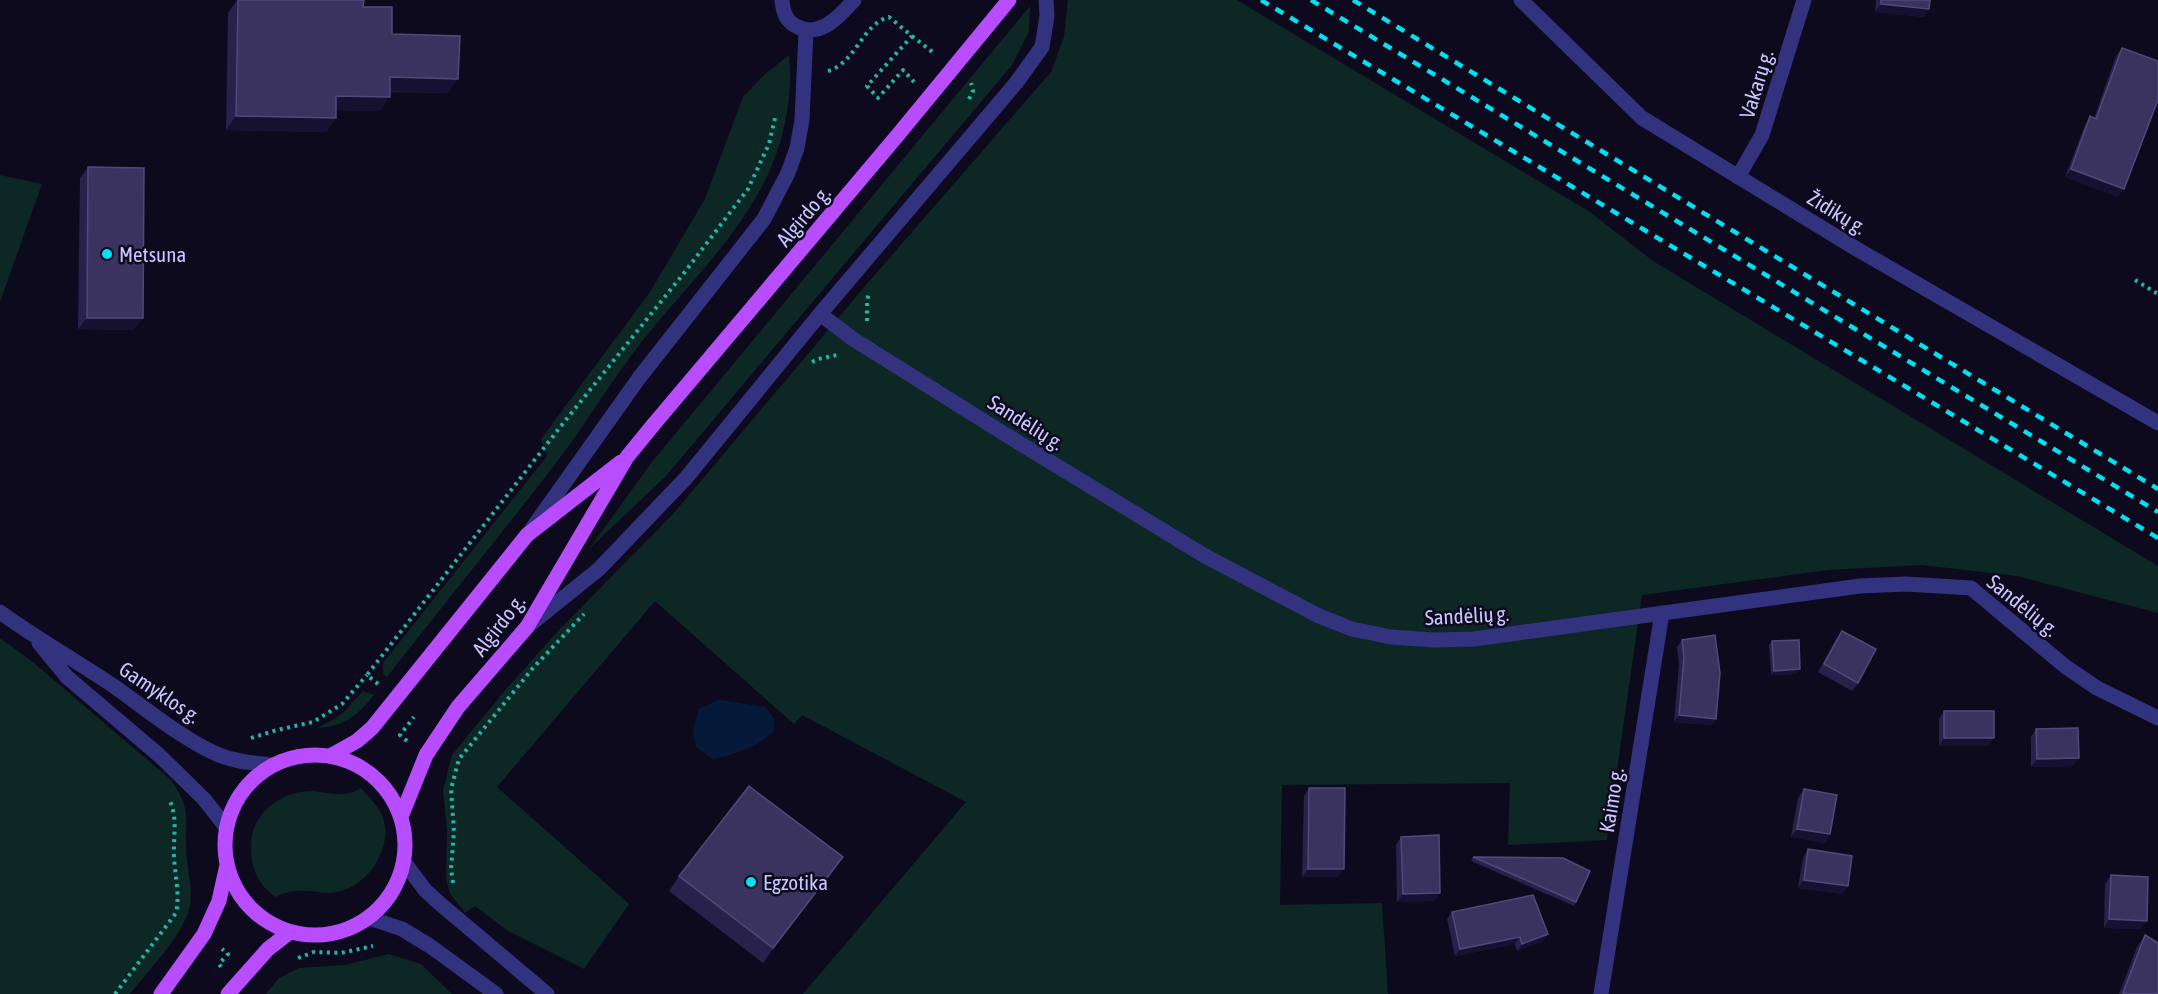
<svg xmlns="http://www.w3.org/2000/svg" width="2158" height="994" viewBox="0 0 2158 994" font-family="'Asap Condensed',sans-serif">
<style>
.green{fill:#0d2725}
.water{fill:#051a3b}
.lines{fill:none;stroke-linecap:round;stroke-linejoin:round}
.path{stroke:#25b5a7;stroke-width:4;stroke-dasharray:3 4.5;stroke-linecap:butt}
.minor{stroke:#32327f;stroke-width:15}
.primary{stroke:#b74dff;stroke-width:15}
.rail{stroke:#00e1f1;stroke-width:4.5;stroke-dasharray:9 8;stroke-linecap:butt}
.primary-bridge{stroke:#b74dff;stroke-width:15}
.wall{fill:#28214c}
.shaded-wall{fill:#161131}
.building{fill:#3a3360;stroke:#504a79;stroke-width:1.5}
.poi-dot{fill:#00e1f1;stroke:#0d0a1d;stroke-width:2}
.labels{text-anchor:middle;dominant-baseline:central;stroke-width:5;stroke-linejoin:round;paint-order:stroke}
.street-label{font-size:21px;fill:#cbc6ff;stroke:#0d0a1d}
.poi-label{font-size:21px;fill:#cbc6ff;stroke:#0d0a1d;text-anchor:start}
</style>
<rect width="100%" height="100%" fill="#0d0a1d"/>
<path class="green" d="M1068 0H1237L1590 212 1653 261 2158 566V613L2017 576 1922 565 1828 570 1642 595 1607 840 1508 845 1510 783 1282 785 1280 905 1382 903 1388 994H803L966 802 802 715 794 724 655 601 497 787 629 904 584 969 508 931 475 906 465 913 450 894 446 879 447 831 443 790 452 755 507 688 557 632 673 514 866 285 1051 72 1064 37Z
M1030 6 1029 32 1012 65 666 476 589 549 652 462Z
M789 55C793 95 785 138 768 174 738 239 683 289 640 344 609 384 584 427 553 467 499 537 442 606 387 677L383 674V663L547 456 541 439 650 292 705 199 743 97 764 75Z
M0 175 42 184 0 302Z
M0 638 34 663 171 780C190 808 186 814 186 846 186 865 193 887 190 906 184 934 148 971 130 994H0Z
M363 691 374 695C356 717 345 726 317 728L331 721 343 713Z
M361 788C368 796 376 804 381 813 395 841 373 879 347 889 329 897 314 889 297 891 289 891 282 894 275 897 256 882 251 868 251 845 251 814 281 791 311 791 329 792 344 799 361 788Z
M389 954 421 964 452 994H266L279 978 299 968 345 965Z"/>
<path class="water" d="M719 700 765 707 774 718V731C756 748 737 754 713 759L696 747 693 730 699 709Z"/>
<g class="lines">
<path class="path" d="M912 36 935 54
M828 71C856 63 862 24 889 17L912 36 867 86 878 98 903 70 914 82
M969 99 973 91 971 83
M2135 280 2158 294
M867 321V300L869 294
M812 362 818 359 837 355
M378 684 367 675 561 426 684 273 748 189 769 144 776 114
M251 738 277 730 313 722 342 704 367 675
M407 741 400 735 414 717
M453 883 451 869 454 831 451 789 459 759 533 668 584 614
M298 958 314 952 341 953 373 946
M221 967 219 964 228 954 222 949
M115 994 176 913C180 894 175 876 174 857 173 837 178 820 170 801"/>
<path class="minor" d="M782 0C783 12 786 22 798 27 820 38 840 16 854 0
M1521 0 1642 118 1855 248 2158 423
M1738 177 1762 135 1804 0
M820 314 853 339 1003 433 1205 556 1319 616 1352 629 1391 637 1434 640 1474 639 1860 586 1906 584 1971 588 2066 667 2097 688 2158 718
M531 530 639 378 764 219 788 173 797 148 802 120 806 31
M0 612C37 639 77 661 115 687 145 708 185 741 219 755 236 762 254 763 272 765
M527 627 599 569 686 478 820 314 1016 83 1042 47 1047 16 1046 0
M39 643 67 677 160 756 204 799 226 827
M404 862 425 890 438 902 547 994
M369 918 402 929 430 946 496 994
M1601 994 1662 613"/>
<path class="primary" d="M225 845a90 90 0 1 1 180 0a90 90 0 1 1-180 0Z
M330 756 357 741 372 728 527 535 621 462
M401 817 426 755 458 707 527 627 627 457 654 424
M161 994 204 934 219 901 227 865
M228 994 268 949 290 932"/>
<path class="rail" d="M1261 0 2158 538
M1311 0 2158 512
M1353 0 2158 489"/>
<path class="primary-bridge" d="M654 424 897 136 1009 0"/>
</g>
<path class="wall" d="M237 0H364L363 7 448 93 390 92 380 111 336 110V118L326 132 226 130 228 13Z
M1876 0H1930L1929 9 1924 17 1875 12Z
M2122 48 2155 108 2118 197 2065 177 2085 125 2090 116 2094 118 2116 56Z
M88 167 134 330 78 329 80 178Z
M1842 631 1858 683 1852 691 1818 672 1836 639Z
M1682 640 1716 719 1712 725 1674 722 1679 664 1677 647Z
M1772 641 1797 674 1771 675 1769 645Z
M1944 711 1988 746H1939V719Z
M2036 729 2073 766 2031 767V737Z
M1309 788 1338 877H1302L1304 796Z
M1804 789 1830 834 1825 843 1791 837 1798 798Z
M1401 837 1440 893 1434 901 1397 902 1396 845Z
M1808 849 1848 886 1842 894 1798 888 1803 858Z
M843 857 763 963 669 891 679 876Z
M1473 857 1576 902 1574 906 1471 861Z
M2111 875 2141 929 2104 928 2105 884Z
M1452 912 1548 934 1543 941 1517 951 1515 944 1455 956 1447 919Z
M2145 935 2158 994H2119L2137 947Z"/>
<path class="shaded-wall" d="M1881 4 1929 9 1924 17 1875 12Z
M390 77 458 79 448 93 380 91Z
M336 96 390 97 380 111 326 110Z
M236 116 336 118 326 132 226 130Z
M2071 169 2124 189 2118 197 2065 177Z
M87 318H143L134 330 78 329Z
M1800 669 1797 674 1771 675 1774 671Z
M1679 715 1716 719 1712 725 1674 722Z
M1944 738H1994L1988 746H1939Z
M2079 758 2073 766 2031 767 2037 759Z
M1797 829 1830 834 1825 843 1791 837Z
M843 857 833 872 763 963 773 948Z
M1308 869H1344L1338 877H1302Z
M1804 880 1848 886 1842 894 1798 888Z
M1440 893 1434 901 1397 902 1403 894Z
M2109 919 2147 921 2141 929 2104 928Z
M1548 934 1543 941 1517 951 1522 944Z
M1520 937 1515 944 1455 956 1460 949Z"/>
<path class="building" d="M238 0H364L363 7H392V34L460 36 458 79 390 77V97L336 96V118L236 116Z
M1881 0H1930L1929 9 1881 4Z
M2122 48 2158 61V100L2124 189 2071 169 2090 116 2096 119Z
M88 167 144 168 143 318H87Z
M1842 631 1876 649 1858 683 1824 664Z
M1715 635 1720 673 1716 719 1679 715 1684 657 1682 640Z
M1799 640 1800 669 1774 671 1772 641Z
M1944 711H1994V738H1944Z
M2078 728 2079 758 2037 759 2036 729Z
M749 786 843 857 773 948 679 876Z
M1309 788H1345L1344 869H1308Z
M1804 789 1837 795 1830 834 1797 829Z
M1439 835 1440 893 1403 894 1401 837Z
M1808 849 1852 856 1848 886 1804 880Z
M1473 857 1563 858 1590 871 1576 902Z
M2111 875 2148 877 2147 921 2109 919Z
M1533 895 1548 934 1522 944 1520 937 1460 949 1452 912Z
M2145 935 2158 943V994H2127L2123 993Z"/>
<g class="poi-dot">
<circle cx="107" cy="254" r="6"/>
<circle cx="751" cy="882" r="6"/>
</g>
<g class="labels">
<g class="street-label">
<text transform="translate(1756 84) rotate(-73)">Vakarų g.</text>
<text transform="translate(1837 212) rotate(31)">Židikų g.</text>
<text transform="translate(803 216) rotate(-50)">Algirdo g.</text>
<text transform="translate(1026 422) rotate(32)">Sandėlių g.</text>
<text transform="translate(2023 605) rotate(39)">Sandėlių g.</text>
<text transform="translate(1467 615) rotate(-3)">Sandėlių g.</text>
<text transform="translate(498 625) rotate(-52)">Algirdo g.</text>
<text transform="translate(160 692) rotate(34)">Gamyklos g.</text>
<text transform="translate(1611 800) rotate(-81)">Kaimo g.</text>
</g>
<g class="poi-label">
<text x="119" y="254">Metsuna</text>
<text x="763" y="882">Egzotika</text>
</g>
</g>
</svg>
